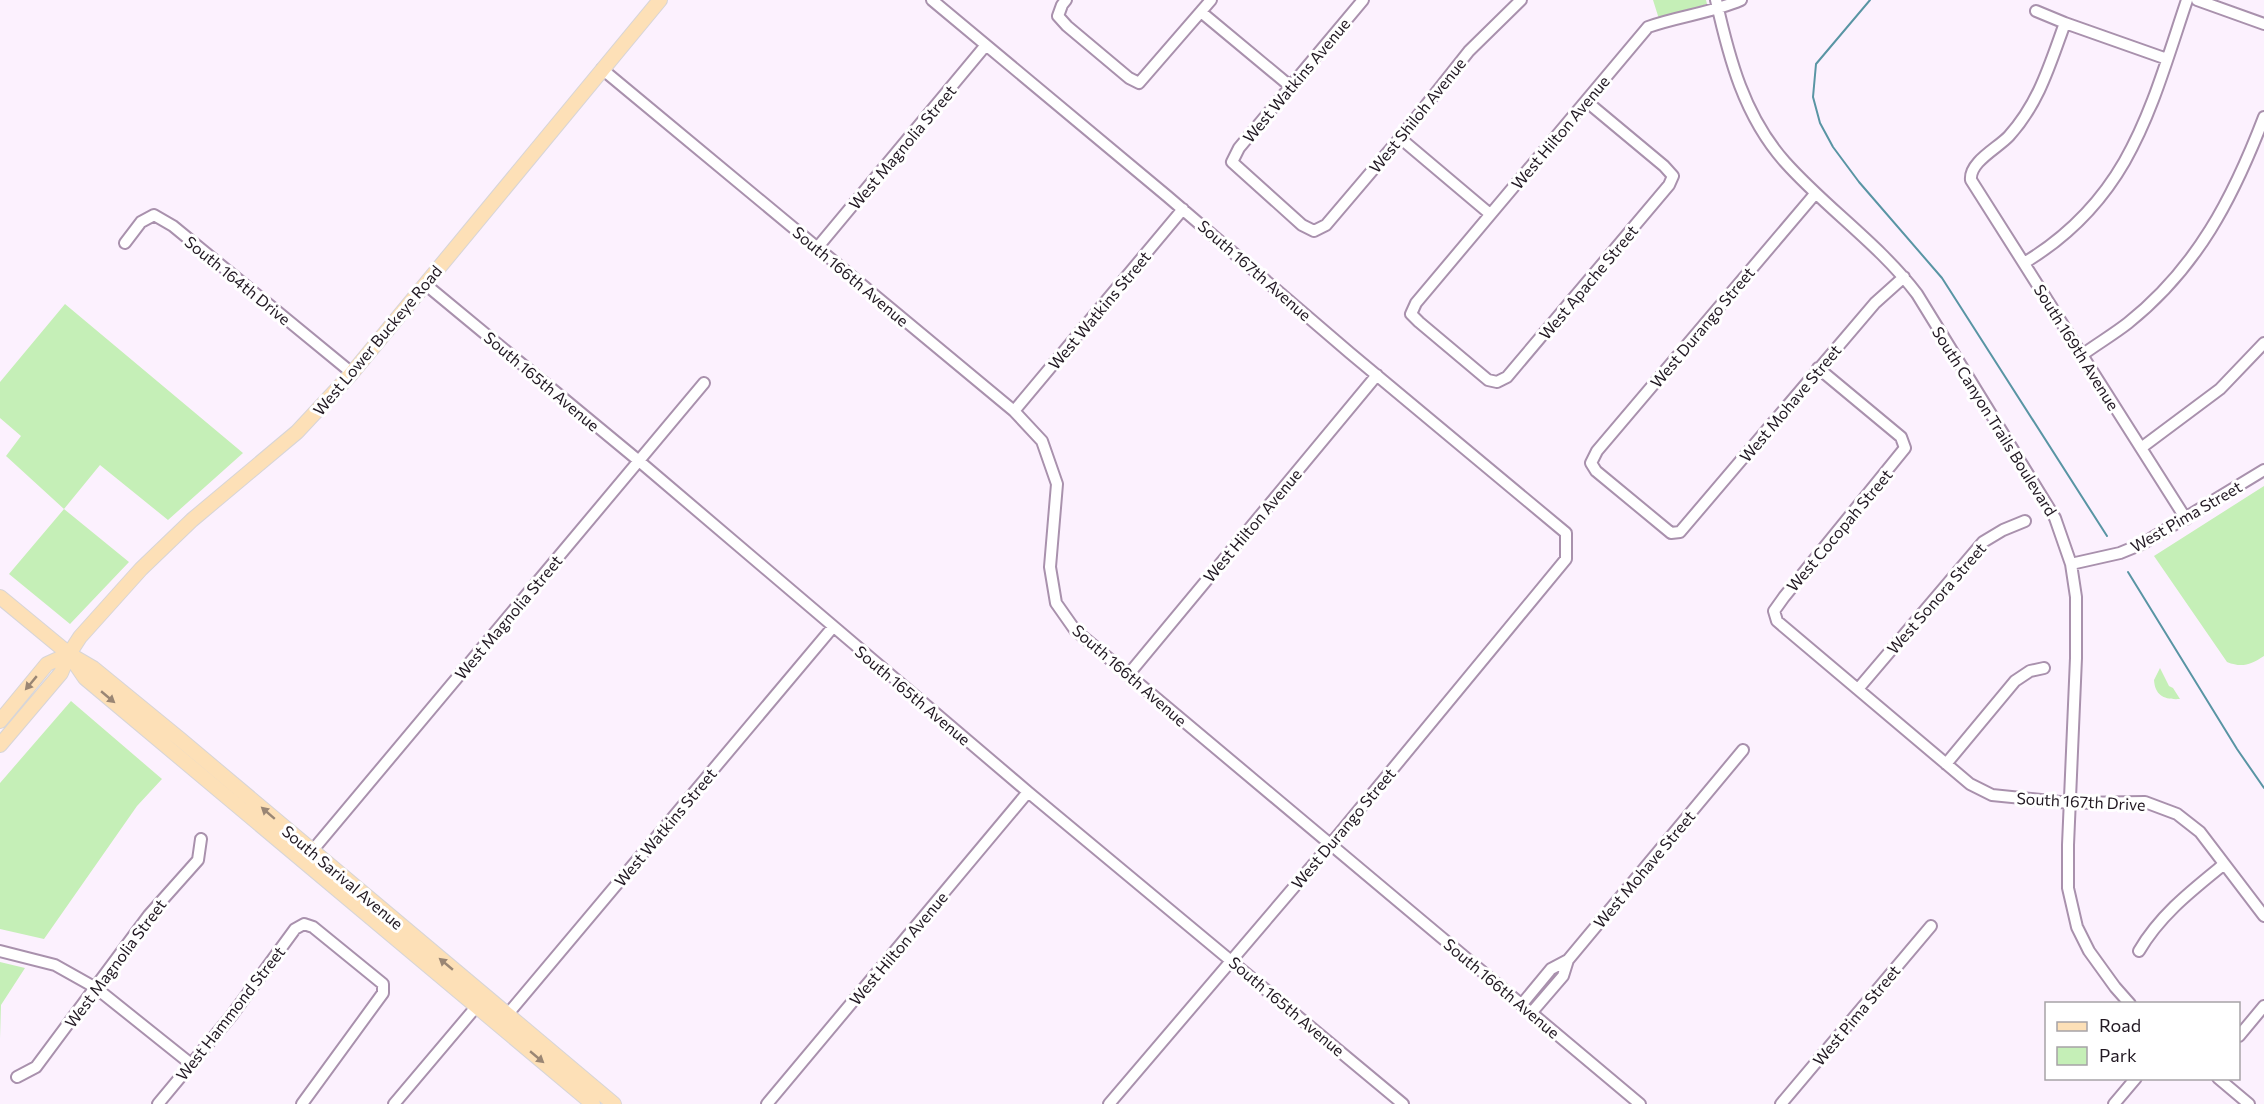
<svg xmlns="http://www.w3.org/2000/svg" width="2264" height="1104" viewBox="0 0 2264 1104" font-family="Commissioner,sans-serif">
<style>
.green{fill:#c5efb7}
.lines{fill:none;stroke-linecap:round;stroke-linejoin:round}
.stream{stroke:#5995a4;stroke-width:2}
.minor-casing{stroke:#a991ad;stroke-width:14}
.major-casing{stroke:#d7d5d7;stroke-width:16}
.minor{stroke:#fff;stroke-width:10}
.major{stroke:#fde0b7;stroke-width:14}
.oneway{fill:#9a8674}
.labels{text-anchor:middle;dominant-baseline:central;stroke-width:6;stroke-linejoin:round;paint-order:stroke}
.street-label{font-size:16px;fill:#211822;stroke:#fff}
</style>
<rect width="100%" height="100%" fill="#fcf1fe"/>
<path class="green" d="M1653 0H1706L1707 4 1659 19Z
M65 304 243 453 168 520 100 465 64 509 129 562 70 624 9 574 64 509 6 456 21 436 0 418V382Z
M2264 486V656C2250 665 2242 668 2227 662L2154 556Z
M2160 668 2169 686 2173 688 2180 699C2165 700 2155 696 2154 680Z
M71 701 162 779 137 806 44 939 0 929V783Z
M0 962 25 968 1 1005 0 1039Z"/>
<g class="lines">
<path class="stream" d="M1870 0 1816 64 1813 97 1820 123 1833 147 1859 182 1942 278 2107 536
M2128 572 2237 749 2264 788"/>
<g class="minor-casing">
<path id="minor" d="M932 0 1167 196 1350 353 1566 533V559L1330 845 1109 1104
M1066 0 1062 5 1058 16 1067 26 1129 78 1139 83 1211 0
M1363 0 1239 148 1232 162 1302 225 1314 231 1326 225 1400 138 1469 51 1521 0
M1716 0C1729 58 1744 116 1785 162 1826 208 1879 244 1917 294L2055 518 2071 564 2076 597V658L2068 845V888L2077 927 2089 951 2115 987 2130 1004
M2197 0 2264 24
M2036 11 2065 23 2167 59
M1201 12 1290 86
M2065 23C2050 64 2039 103 2009 136 1998 148 1969 162 1971 180L2186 519
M602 69 1014 411 1042 441 1057 484 1050 567 1056 603 1075 630 1640 1104
M1586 101 1664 166 1673 176 1669 185 1507 377 1497 382 1488 380 1419 322 1411 314 1416 303 1648 27C1679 16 1711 13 1741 0
M1400 138 1490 214
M1815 194 1597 451 1591 463 1596 471 1671 533 1680 532 1875 303 1904 277
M125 243 141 222 154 215 173 226 352 373
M817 248 986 45
M2024 263C2130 199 2150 110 2187 0
M425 284 639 461 1028 792 1403 1104
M2082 355C2097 344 2114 334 2128 323 2197 268 2233 198 2264 117
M1818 368 1901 437 1905 448 1784 597 1774 611 1777 621 1970 784 1992 795 2070 803 2145 802 2177 814 2200 832 2264 916
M1014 411 1183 209
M2141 448 2220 389 2264 343
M2071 564 2120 553 2142 544 2264 470
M1128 675 1377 375
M1858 689 1983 542 2003 530 2025 521
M1946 764 2015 681 2030 671 2044 668
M312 851 704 383
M0 951 55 965 96 988 191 1064
M2139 951C2160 915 2191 891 2223 865
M1522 1004 1551 969 1568 960 1743 750
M1532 1012 1563 976 1568 960
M506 1020 507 1015 833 627
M2239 1036 2264 1006
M17 1077 36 1067 149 915 198 860 201 839
M2218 1078 2249 1104
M158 1104 232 1015 295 929 304 924 313 927 383 984V993L302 1104
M394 1104 476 1007 479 1000
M767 1104 1028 792
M1781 1104 1931 926
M2114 1104 2136 1078"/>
</g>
<g class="major-casing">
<path id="major" d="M0 597 69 654 93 668 181 740 614 1104
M70 656 85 678 593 1104
M0 721 47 664 69 654
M0 745 61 673 69 654 80 637 141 569 192 520 297 432 352 373 660 0"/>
</g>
<use href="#minor" class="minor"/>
<use href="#major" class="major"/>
</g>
<defs><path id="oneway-solid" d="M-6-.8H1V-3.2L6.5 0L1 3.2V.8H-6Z" transform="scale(1.5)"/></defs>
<g class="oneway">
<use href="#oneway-solid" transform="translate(31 683) rotate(130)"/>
<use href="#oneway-solid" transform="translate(108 697) rotate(40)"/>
<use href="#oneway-solid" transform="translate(268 813) rotate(-139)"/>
<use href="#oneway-solid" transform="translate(446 964) rotate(-140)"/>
<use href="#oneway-solid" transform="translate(537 1057) rotate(40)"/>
</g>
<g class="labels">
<g class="street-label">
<text transform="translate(1296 80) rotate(-50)">West Watkins Avenue</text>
<text transform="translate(1417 115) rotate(-51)">West Shiloh Avenue</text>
<text transform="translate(1560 132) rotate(-50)">West Hilton Avenue</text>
<text transform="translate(902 147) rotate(-50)">West Magnolia Street</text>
<text transform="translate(1255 270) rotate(41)">South 167th Avenue</text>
<text transform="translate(851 276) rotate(40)">South 166th Avenue</text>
<text transform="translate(238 280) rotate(39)">South 164th Drive</text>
<text transform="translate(1588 282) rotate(-50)">West Apache Street</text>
<text transform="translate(1099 310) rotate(-50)">West Watkins Street</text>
<text transform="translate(1702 327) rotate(-50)">West Durango Street</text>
<text transform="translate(377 340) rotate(-50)">West Lower Buckeye Road</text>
<text transform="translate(2077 347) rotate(58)">South 169th Avenue</text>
<text transform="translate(542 381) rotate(40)">South 165th Avenue</text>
<text transform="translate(1790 403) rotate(-50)">West Mohave Street</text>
<text transform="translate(1995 421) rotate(58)">South Canyon Trails Boulevard</text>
<text transform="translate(2186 516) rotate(-30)">West Pima Street</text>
<text transform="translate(1252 525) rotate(-50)">West Hilton Avenue</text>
<text transform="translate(1839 530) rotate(-50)">West Cocopah Street</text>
<text transform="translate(1936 598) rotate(-49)">West Sonora Street</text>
<text transform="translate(508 617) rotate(-50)">West Magnolia Street</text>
<text transform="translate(1130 675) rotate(41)">South 166th Avenue</text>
<text transform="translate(913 695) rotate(40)">South 165th Avenue</text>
<text transform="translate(2081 801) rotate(3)">South 167th Drive</text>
<text transform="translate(665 827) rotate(-50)">West Watkins Street</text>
<text transform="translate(1343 828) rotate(-50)">West Durango Street</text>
<text transform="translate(1644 869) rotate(-50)">West Mohave Street</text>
<text transform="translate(343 877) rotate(40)">South Sarival Avenue</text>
<text transform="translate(898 948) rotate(-50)">West Hilton Avenue</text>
<text transform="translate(115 963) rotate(-53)">West Magnolia Street</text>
<text transform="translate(1502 988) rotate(40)">South 166th Avenue</text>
<text transform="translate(1287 1006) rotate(40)">South 165th Avenue</text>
<text transform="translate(230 1013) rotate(-52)">West Hammond Street</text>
<text transform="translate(1856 1015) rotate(-50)">West Pima Street</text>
</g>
</g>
<rect x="2045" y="1002" width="195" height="78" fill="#ffffff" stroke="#a6a3a7" stroke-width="1.5"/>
<rect x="2057" y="1022" width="30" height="9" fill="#fde0b7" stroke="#a6a3a7" stroke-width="1.5"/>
<text x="2099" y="1032" font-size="18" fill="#211822">Road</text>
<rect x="2057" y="1047" width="30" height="18" fill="#c5efb7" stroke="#a6a3a7" stroke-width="1.5"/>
<text x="2099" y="1062" font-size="18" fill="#211822">Park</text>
</svg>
